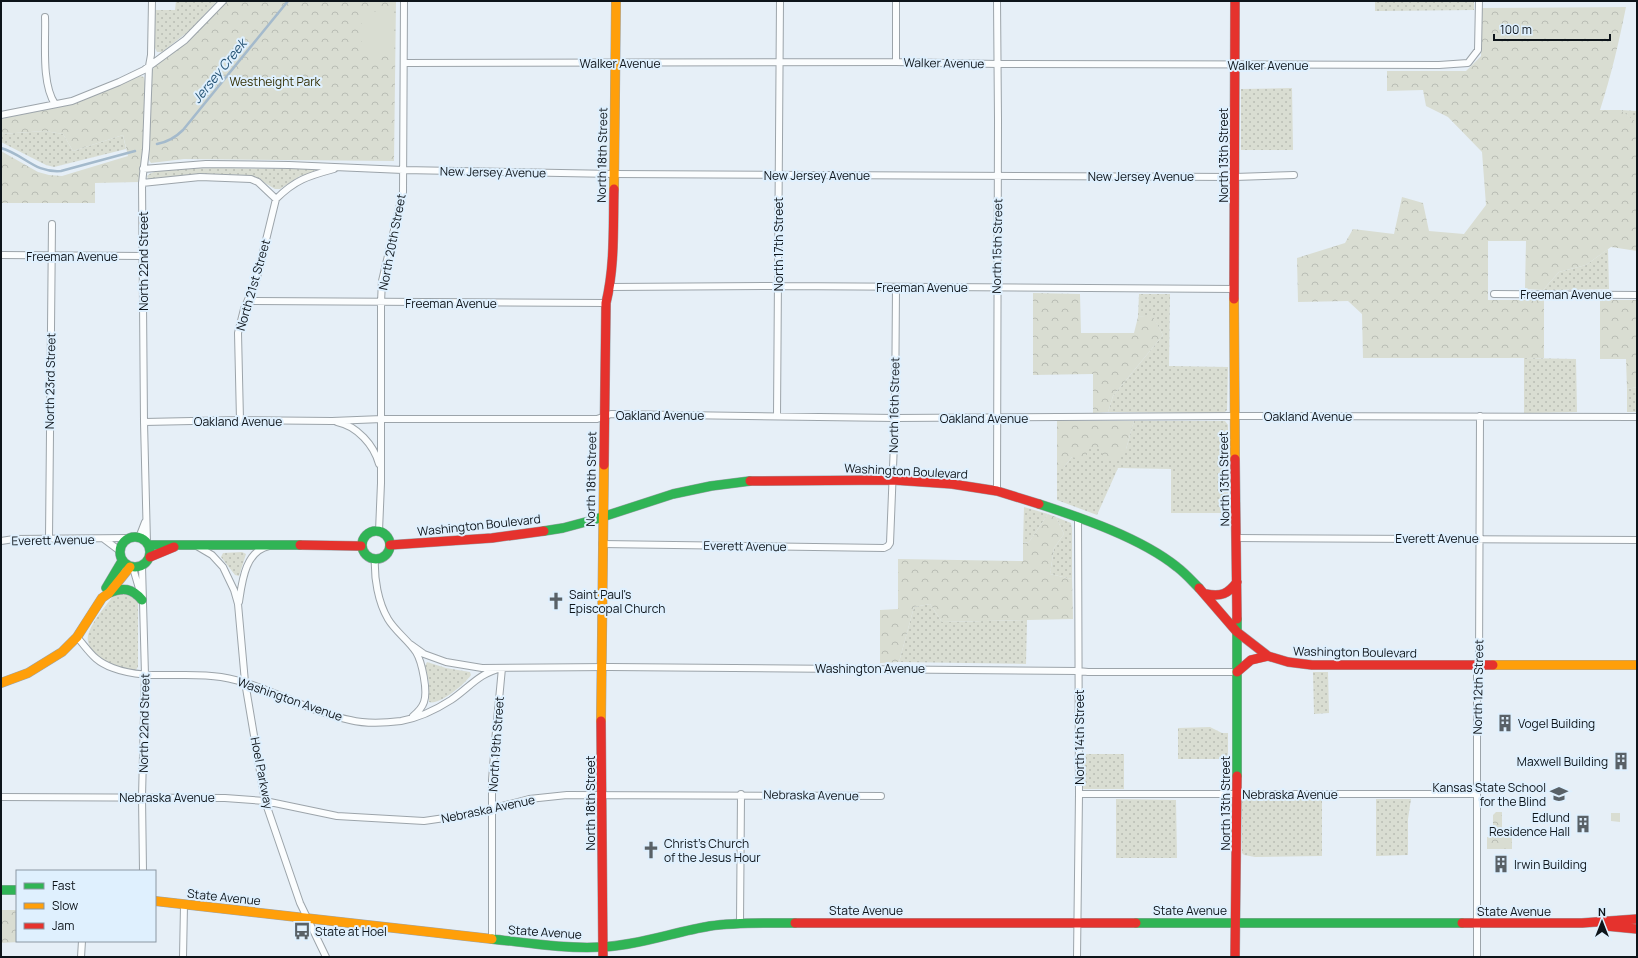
<svg xmlns="http://www.w3.org/2000/svg" width="1638" height="958" viewBox="0 0 1638 958" font-family="Manrope,sans-serif">
<style>
.grass{fill:url(#grass-dots)}
.forest{fill:url(#forest-crowns)}
.pitch{fill:#d9ddd2}
.lines{fill:none;stroke-linecap:round;stroke-linejoin:round}
.stream{stroke:#a4bacc;stroke-width:2.5}
.street-casing{stroke:#9ca4aa;stroke-width:8}
.fast-casing{stroke:#9ca4aa;stroke-width:10}
.slow-casing{stroke:#9ca4aa;stroke-width:10}
.jam-casing{stroke:#9ca4aa;stroke-width:10}
.street{stroke:#fbfdfe;stroke-width:6}
.fast{stroke:#30b455;stroke-width:9}
.slow{stroke:#ff9f0a;stroke-width:9}
.jam{stroke:#e5322d;stroke-width:9}
.labels{text-anchor:middle;dominant-baseline:central;stroke-width:4;stroke-linejoin:round;paint-order:stroke}
.street-label{font-size:12px;fill:#0d141a;stroke:#dff0fe}
.park-label{font-size:12px;fill:#343006;stroke:#dff0fe}
.poi-label{font-size:12px;fill:#0d141a;stroke:#dff0fe;text-anchor:start}
.water-label{font-size:13px;font-style:italic;fill:#255374;stroke:#dff0fe}
</style>
<defs>
<pattern id="grass-dots" width="8" height="8" patternUnits="userSpaceOnUse"><rect width="8" height="8" fill="#d9ddd2"/><path d="M2 2h.1M6 6h.1" fill="none" stroke="#b9bdb4" stroke-width="1.8" stroke-linecap="round"/></pattern>
<pattern id="forest-crowns" width="20" height="18" patternUnits="userSpaceOnUse"><rect width="20" height="18" fill="#d9ddd2"/><path d="M2 6a3 3 0 1 1 6 0M12 15a3 3 0 1 1 6 0" fill="none" stroke="#b9bdb4"/></pattern>
</defs>
<rect width="100%" height="100%" fill="#e6eff7"/>
<path class="grass" d="M176 1H217L189 31 162 52H157L155 48V10H175Z
M1375 1H1474V10L1375 11Z
M1292 88 1293 150H1241V89Z
M1621 110 1637 111V123H1636Z
M45 131 63 134 73 151 123 135 126 149 54 167 46 165 1 142V134Z
M212 168 314 169 315 172 300 176 280 189H275L258 179 248 175 197 174 150 179H148L147 176C157 166 197 169 212 168Z
M1608 249 1609 289 1543 290 1559 272 1586 265Z
M1139 294H1170L1169 366 1228 367 1227 410 1224 413 1108 412 1113 396 1163 335 1152 316 1138 317Z
M1524 358 1576 359 1577 412 1524 413Z
M1637 387V412H1627V389Z
M1134 421H1225L1228 425V513H1171V469L1118 468 1097 515 1057 500V467H1064L1072 457 1089 449H1126Z
M1024 507 1048 514 1029 542 1023 543Z
M1056 517 1071 523 1072 528V579L1050 574 1054 548 1064 534Z
M223 553 242 552 246 554 239 576 235 575 221 557Z
M129 592 138 600V667L135 671C118 669 80 654 89 632 94 619 105 607 113 596L117 593Z
M930 604 942 622 1027 620 1026 664 899 662 914 607Z
M427 662 446 668 470 672 471 675C466 683 439 706 429 702V683L425 666Z
M1313 672H1328L1329 713 1314 714Z
M1210 727 1222 733H1228V759H1178V728Z
M1081 754H1124V789H1084L1082 788Z
M1116 799 1176 800 1177 858H1116Z
M1248 799H1322V856L1255 857 1244 855 1242 853V802L1243 800Z
M1376 799H1411L1408 819V855L1376 856Z"/>
<path class="forest" d="M227 1H396L394 161 184 159 151 163 149 160 151 71 157 64 198 31Z
M1626 7C1619 42 1611 76 1600 110H1621L1637 123V251L1611 247 1586 265 1559 272 1543 290 1525 289 1526 241H1488V300H1544V358H1363L1362 314 1348 301 1298 302 1297 258 1345 243 1353 229 1394 234 1402 197 1423 203 1429 231 1464 234 1486 205 1482 152 1448 117 1426 106 1423 90 1387 91V71H1466L1481 56 1482 8Z
M140 76 144 77 145 83 143 143 139 182 95 183V203H1V151L38 172 49 175 62 176 128 156 123 135 73 151 63 134 45 131 1 134V119L73 104Z
M1033 293 1080 294 1081 333H1134L1138 317 1152 315 1163 335 1113 396 1108 412 1093 413V374L1033 375Z
M1600 300H1637V387L1627 389 1626 359H1600Z
M1057 421H1134L1126 449 1113 461 1103 460 1102 449H1089L1083 460 1072 457 1064 467H1057Z
M1048 514 1056 517 1064 534 1054 548 1050 574 1072 579 1073 619 942 622 930 604 914 607 899 662 880 663V610L898 609V559L1023 561V543L1029 542Z
M1496 812H1502V828H1493V815Z
M1512 836V849H1487V837Z
M1 910H17V941L19 942 1 943Z"/>
<path class="pitch" d="M362 12H394V54H362Z
M1611 813H1620V822L1611 821Z"/>
<g class="lines">
<path class="stream" d="M157 144C168 142 175 138 183 130L288 1
M1 148C25 155 34 173 61 171L135 151"/>
<g class="street-casing">
<path id="street" d="M45 17C46 41 41 83 55 104
M896 62V1
M404 63 896 62 997 64 1439 65 1468 63 1478 50 1479 1
M1 115 72 101 119 82 144 70 185 40 223 1
M143 169 206 164 289 165 403 170 614 174 1235 177 1294 175
M142 183 200 177 251 179 258 182 276 199
M276 199C295 180 308 176 334 169
M1 255 143 256
M610 287 778 286 1235 289
M1494 294 1637 295
M248 301 606 303
M777 416 780 1
M240 420 238 333 244 309 256 281 276 199
M144 422 240 420 332 421 382 419H597L611 414 895 418 1234 416 1637 417
M337 422C357 426 374 445 379 464
M997 491 998 120 997 1
M379 531 381 483V302L382 281 403 192 404 1
M136 537 140 535 145 522
M49 538 52 224
M1237 538 1637 540
M104 539 120 551
M1 541 14 539 129 538
M147 543 144 422 142 183 146 149 149 66 151 55 152 1
M602 544 884 548 888 546 890 543 895 418 896 288
M195 545 212 555 223 567 234 590 238 604 245 682 265 801 300 903 326 957
M375 559C374 578 378 602 388 619 395 631 408 640 416 652 422 662 428 691 424 702 422 708 418 712 413 716
M142 566 145 675 142 797 143 871
M133 568 140 592
M239 602C242 582 245 551 269 546
M77 637C90 652 94 661 113 668 147 681 185 671 221 677 266 684 305 711 350 720 366 724 385 723 401 721 419 718 437 709 451 700 470 687 479 673 502 668L495 742 492 780V939
M410 644 424 654 446 662 482 668 610 667 1078 671 1088 672H1237
M1079 794H1477
M1 797 225 798 265 801 337 816 424 821 472 814 529 799 567 795 881 796
M740 923 741 794
M81 957 82 941
M183 957 184 905
M1077 957 1079 794 1078 517
M1477 957V673L1479 665 1480 416"/>
</g>
<g class="fast-casing">
<path id="fast" d="M1039 504C1082 518 1141 538 1177 567 1185 573 1192 581 1199 588
M362 545a14 14 0 1 1 28 0a14 14 0 1 1-28 0Z
M544 531 563 528 593 520 673 494 711 486 750 481
M120 552a15 15 0 1 1 30 0a15 15 0 1 1-30 0Z
M149 545H300
M106 588 122 561
M109 593C123 587 132 588 142 600
M1237 619V776
M1 890H17
M1136 923H1462
M492 939C529 943 565 949 602 947 639 945 674 932 710 926 738 922 767 923 795 923"/>
</g>
<g class="slow-casing">
<path id="slow" d="M614 189 616 1
M1234 299 1235 459
M1493 665H1637
M1 683 28 673 62 652 77 637 102 598 109 593 130 567
M601 721 604 465
M155 901 492 939"/>
</g>
<g class="jam-casing">
<path id="jam" d="M1234 299 1235 1
M1235 459 1237 619
M604 465 606 303C615 266 613 227 614 189
M750 481 893 480 952 484 997 491 1039 504
M300 545 361 546
M390 545 492 538 544 531
M150 557 174 547
M1199 588 1237 632 1268 656 1288 662 1312 665H1493
M1206 594C1221 597 1228 594 1237 582
M1237 672 1251 660 1268 656
M601 721 603 957
M795 923H1136
M1462 923H1582L1637 919
M1606 926 1637 929
M1235 957 1237 776"/>
</g>
<use href="#street" class="street"/>
<use href="#fast" class="fast"/>
<use href="#slow" class="slow"/>
<use href="#jam" class="jam"/>
</g>
<defs>
<g id="church-bare" transform="scale(1.38)"><path d="M-1.2-6h2.4v3.5h3.3v2.4h-3.3V6h-2.4V-.1h-3.3v-2.4h3.3Z" fill="#596167" stroke="#dff0fe" stroke-width="2.5" paint-order="stroke"/></g>
<g id="building-bare" transform="scale(1.38)"><path d="M-4-6H4V6H1V3H-1V6H-4ZM-2.5-4.3h1.7v1.8h-1.7ZM.8-4.3h1.7v1.8H.8ZM-2.5-1h1.7V.8h-1.7ZM.8-1h1.7V.8H.8Z" fill="#596167" stroke="#dff0fe" stroke-width="2.5" paint-order="stroke"/></g>
<g id="school-bare" transform="scale(1.38)"><path d="M0-5L7-2L0 1L-7-2ZM-4 1L0 2.5L4 1V4Q0 6-4 4Z" fill="#596167" stroke="#dff0fe" stroke-width="2.5" paint-order="stroke"/></g>
<g id="bus-bare" transform="scale(1.38)"><path d="M-5-6H5V4H4V6H2V4H-2V6H-4V4H-5ZM-3.5-4V0h7V-4ZM-3.5 1.2v1.5H-2V1.2ZM2 1.2v1.5H3.5V1.2Z" fill="#596167" stroke="#dff0fe" stroke-width="2.5" paint-order="stroke"/></g>
</defs>
<g fill-rule="evenodd">
<use href="#church-bare" x="556" y="601"/>
<use href="#building-bare" x="1505" y="723"/>
<use href="#building-bare" x="1621" y="761"/>
<use href="#school-bare" x="1559" y="794"/>
<use href="#building-bare" x="1583" y="824"/>
<use href="#church-bare" x="651" y="850"/>
<use href="#building-bare" x="1501" y="864"/>
<use href="#bus-bare" x="302" y="931"/>
</g>
<g class="labels">
<g class="street-label">
<text x="620" y="63">Walker Avenue</text>
<text transform="translate(944 63) rotate(1)">Walker Avenue</text>
<text x="1268" y="65">Walker Avenue</text>
<text transform="translate(602 155) rotate(-89)">North 18th Street</text>
<text transform="translate(1223 155) rotate(-90)">North 13th Street</text>
<text transform="translate(493 172) rotate(1)">New Jersey Avenue</text>
<text x="817" y="175">New Jersey Avenue</text>
<text x="1141" y="176">New Jersey Avenue</text>
<text transform="translate(392 242) rotate(-79)">North 20th Street</text>
<text transform="translate(778 244) rotate(-90)">North 17th Street</text>
<text transform="translate(997 246) rotate(-89)">North 15th Street</text>
<text x="72" y="256">Freeman Avenue</text>
<text transform="translate(143 261) rotate(-90)">North 22nd Street</text>
<text transform="translate(253 285) rotate(-74)">North 21st Street</text>
<text x="922" y="287">Freeman Avenue</text>
<text x="1566" y="294">Freeman Avenue</text>
<text x="451" y="303">Freeman Avenue</text>
<text transform="translate(50 381) rotate(-89)">North 23rd Street</text>
<text transform="translate(894 405) rotate(-89)">North 16th Street</text>
<text x="660" y="415">Oakland Avenue</text>
<text x="1308" y="416">Oakland Avenue</text>
<text x="984" y="418">Oakland Avenue</text>
<text x="238" y="421">Oakland Avenue</text>
<text transform="translate(906 471) rotate(3)">Washington Boulevard</text>
<text transform="translate(591 479) rotate(-89)">North 18th Street</text>
<text transform="translate(1224 479) rotate(-91)">North 13th Street</text>
<text transform="translate(479 525) rotate(-6)">Washington Boulevard</text>
<text x="1437" y="538">Everett Avenue</text>
<text transform="translate(53 540) rotate(-1)">Everett Avenue</text>
<text transform="translate(745 546) rotate(1)">Everett Avenue</text>
<text transform="translate(1355 652) rotate(1)">Washington Boulevard</text>
<text x="870" y="668">Washington Avenue</text>
<text transform="translate(1478 687) rotate(-89)">North 12th Street</text>
<text transform="translate(290 699) rotate(19)">Washington Avenue</text>
<text transform="translate(144 723) rotate(-89)">North 22nd Street</text>
<text transform="translate(1079 737) rotate(-90)">North 14th Street</text>
<text transform="translate(496 744) rotate(-86)">North 19th Street</text>
<text transform="translate(262 773) rotate(79)">Hoel Parkway</text>
<text x="1290" y="794">Nebraska Avenue</text>
<text transform="translate(811 795) rotate(1)">Nebraska Avenue</text>
<text x="167" y="797">Nebraska Avenue</text>
<text transform="translate(590 803) rotate(-90)">North 18th Street</text>
<text transform="translate(1225 803) rotate(-90)">North 13th Street</text>
<text transform="translate(488 809) rotate(-12)">Nebraska Avenue</text>
<text transform="translate(224 897) rotate(6)">State Avenue</text>
<text x="866" y="910">State Avenue</text>
<text x="1190" y="910">State Avenue</text>
<text x="1514" y="911">State Avenue</text>
<text transform="translate(545 932) rotate(4)">State Avenue</text>
</g>
<g class="park-label">
<text x="275" y="81">Westheight Park</text>
</g>
<g class="poi-label">
<text x="569" y="594">Saint Paul's<tspan x="569" dy="14">Episcopal Church</tspan></text>
<text x="1518" y="723">Vogel Building</text>
<text x="1608" y="761" text-anchor="end">Maxwell Building</text>
<text x="1546" y="787" text-anchor="end">Kansas State School<tspan x="1546" dy="14">for the Blind</tspan></text>
<text x="1570" y="817" text-anchor="end">Edlund<tspan x="1570" dy="14">Residence Hall</tspan></text>
<text x="664" y="843">Christ's Church<tspan x="664" dy="14">of the Jesus Hour</tspan></text>
<text x="1514" y="864">Irwin Building</text>
<text x="315" y="931">State at Hoel</text>
</g>
<g class="water-label">
<text transform="translate(219 71) rotate(-51)">Jersey Creek</text>
</g>
</g>
<rect width="1638" height="958" fill="none" stroke="#0d141a" stroke-width="4"/>
<rect x="16" y="870" width="140" height="72" fill="#dff0fe" stroke="#8b98a3"/>
<rect x="24" y="883" width="20" height="6" fill="#30b455" stroke="#8b98a3"/>
<text x="52" y="890" font-size="12" fill="#0d141a">Fast</text>
<rect x="24" y="903" width="20" height="6" fill="#ff9f0a" stroke="#8b98a3"/>
<text x="52" y="910" font-size="12" fill="#0d141a">Slow</text>
<rect x="24" y="923" width="20" height="6" fill="#e5322d" stroke="#8b98a3"/>
<text x="52" y="930" font-size="12" fill="#0d141a">Jam</text>
<g transform="translate(1602 922)" stroke="#dff0fe" stroke-width="3" paint-order="stroke">
<path d="M0-3L7 15L0 10L-7 15Z" fill="#0d141a"/>
<text y="-6" font-size="11" font-weight="bold" text-anchor="middle" fill="#0d141a">N</text>
</g>
<path d="M1494 34v6h116v-6" fill="none" stroke="#0d141a" stroke-width="2"/>
<text x="1500" y="34" font-size="12" fill="#0d141a" stroke="#dff0fe" stroke-width="3" paint-order="stroke">100 m</text>
</svg>
